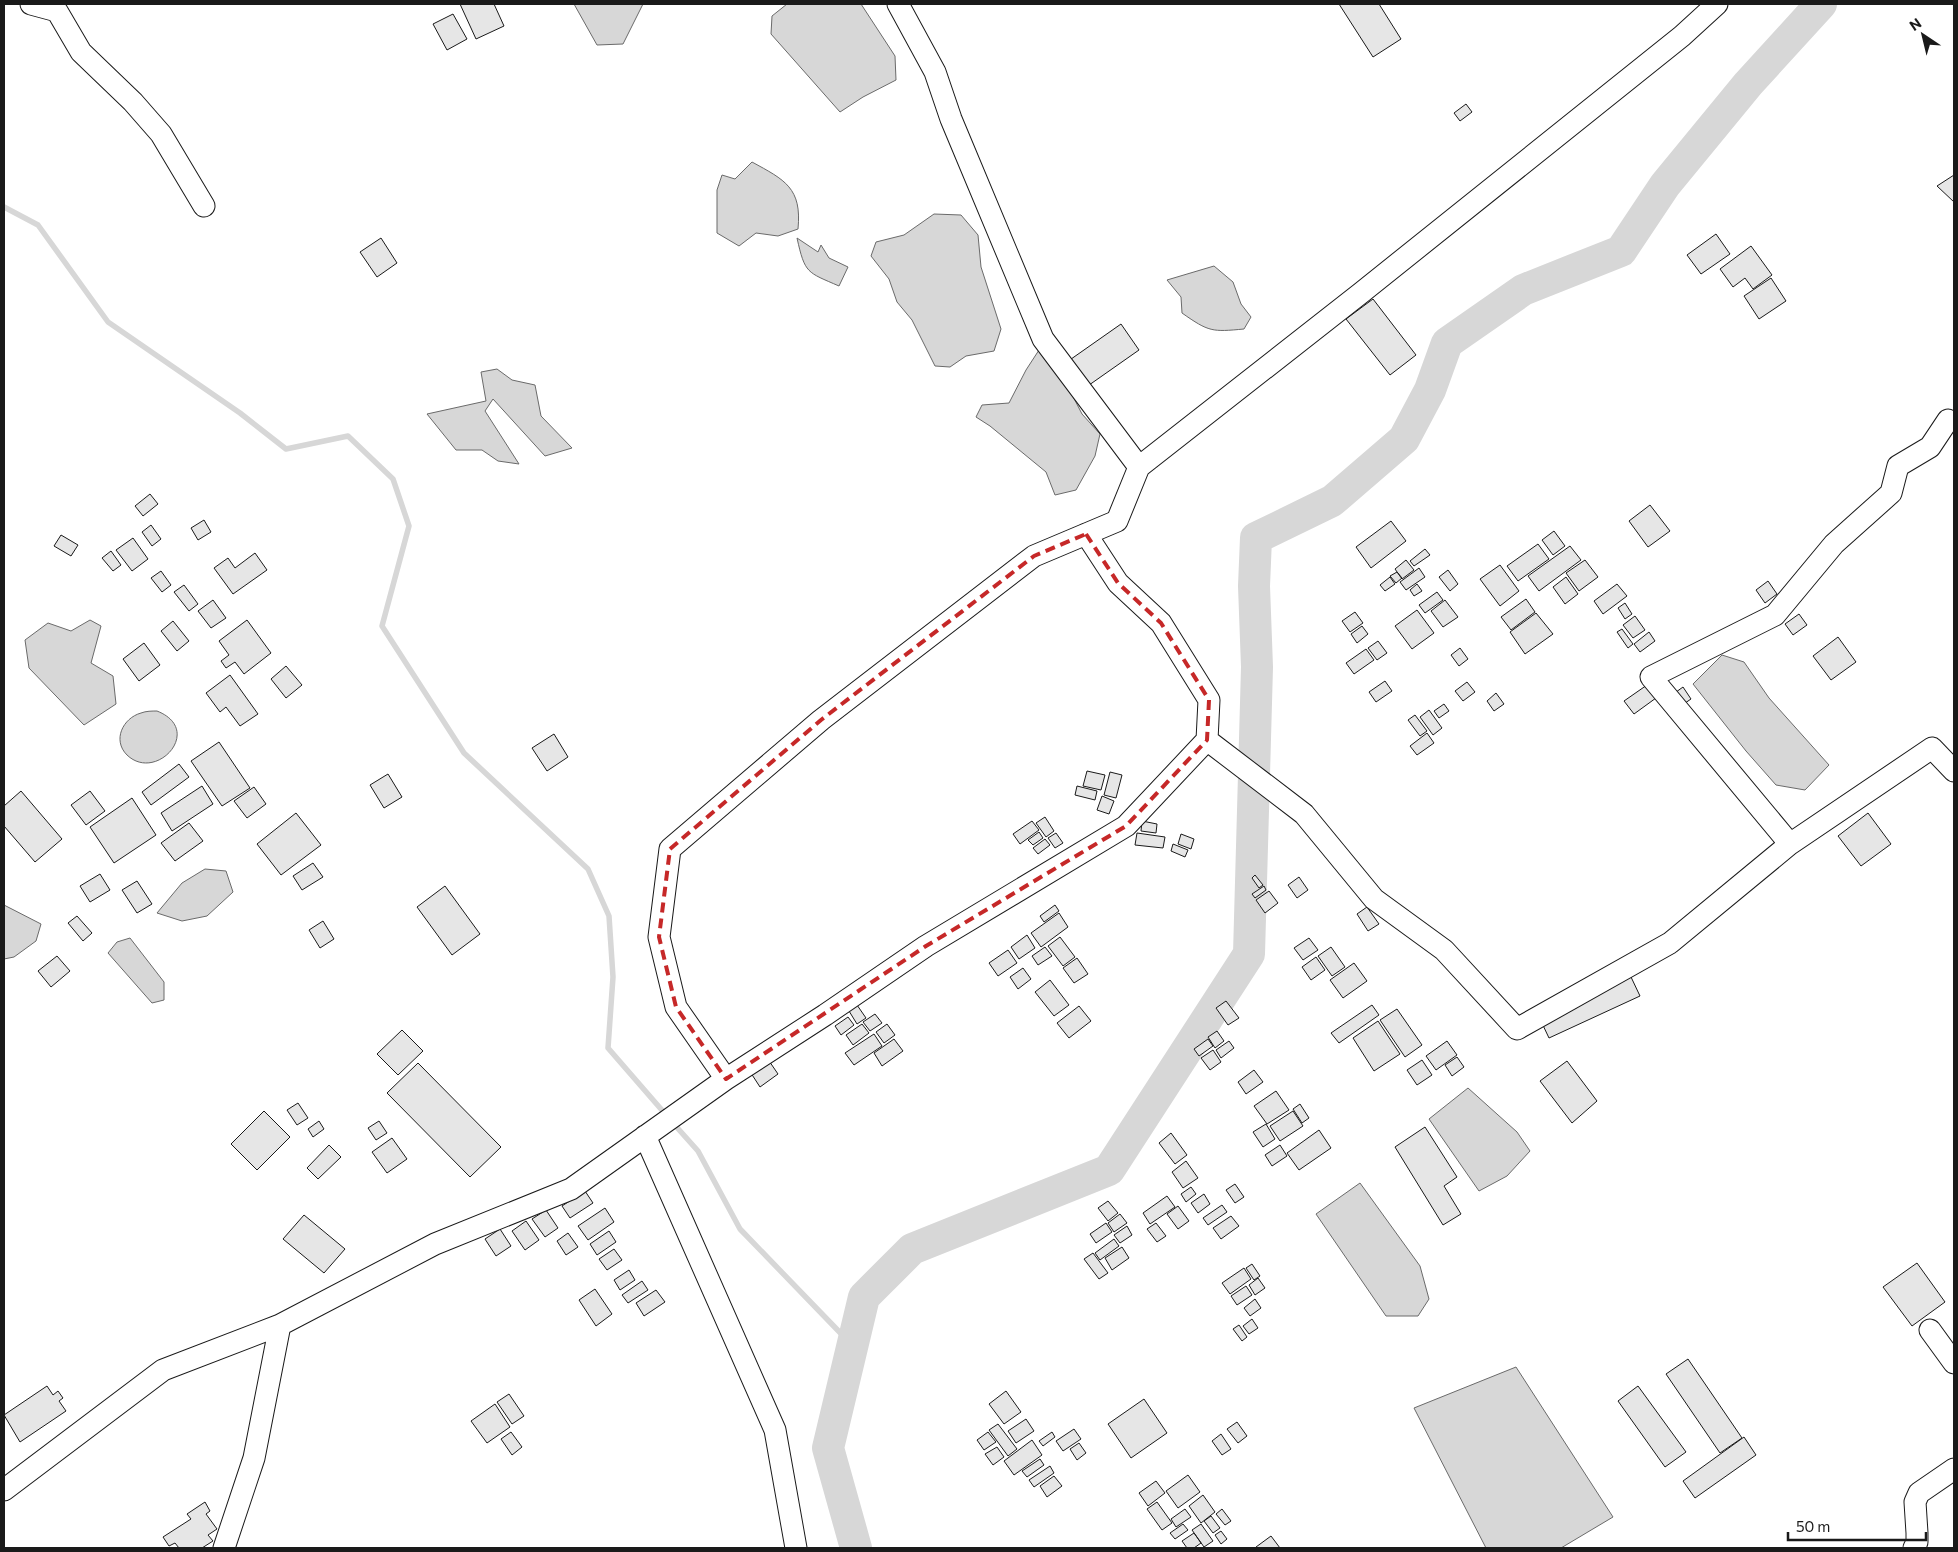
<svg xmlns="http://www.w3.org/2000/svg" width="1958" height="1552" viewBox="0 0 1958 1552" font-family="Commissioner,sans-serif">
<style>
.water{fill:#d7d7d7;stroke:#6a6a6a}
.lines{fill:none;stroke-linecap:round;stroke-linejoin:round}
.stream{stroke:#d7d7d7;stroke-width:5.5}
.river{stroke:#d7d7d7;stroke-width:32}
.building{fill:#e6e6e6;stroke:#1a1a1a}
.minor-casing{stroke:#1a1a1a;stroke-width:23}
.minor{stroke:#fff;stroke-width:21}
.marked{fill:none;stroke:#c62828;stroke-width:4;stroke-dasharray:10 6;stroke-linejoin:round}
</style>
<rect width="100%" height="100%" fill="#fff"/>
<path class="water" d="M574 4H643L623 44 597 45Z
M787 4H861L895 56 896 80 863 97 840 112 771 34 772 16Z
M752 162C785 180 802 188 798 229L778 236 756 233 739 246 717 233V190L722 175 735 179Z
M934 214 961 215 978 235 981 267 1001 329 994 351 966 356 950 367 935 366 912 320 897 302 889 279 871 256 876 242 904 235Z
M797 238 818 252 821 245 829 258 848 267 839 286C807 272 805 274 797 238Z
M1214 266 1233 282 1241 304 1251 317 1244 329C1212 332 1209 332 1182 313L1181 297 1167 280Z
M1039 350 1061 373 1082 414 1100 434 1095 456 1076 490 1055 495 1046 472 990 426 976 417 982 405 1009 403 1026 370Z
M497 369 512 380 535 385 541 416 572 448 545 456 493 399 485 411 519 464 498 461 482 450H456L427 414 486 401 481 372Z
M90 620 101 626 91 663 113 676 116 704 84 725 29 668 25 640 48 623 71 631Z
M1722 655 1744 662 1769 698 1829 765 1805 790 1776 785 1746 751 1693 684Z
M157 711C205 730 156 783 127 755 112 740 123 718 141 713 146 711 152 711 157 711Z
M205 869 226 871 233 892 207 916 182 921 157 913 182 883Z
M4 905 41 924 36 941 14 957 4 959Z
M130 938 164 982V1000L152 1003 108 953 117 942Z
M1468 1088 1517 1132 1530 1151 1507 1176 1479 1191 1429 1119Z
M1360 1183 1420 1266 1429 1299 1418 1316H1386L1316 1214Z
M1516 1367 1613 1517 1561 1548H1486L1414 1408Z"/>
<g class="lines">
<path class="stream" d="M4 207 38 225 108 322 240 413 286 449 348 436 393 479 409 526 382 626 464 753 588 869 609 916 613 977 608 1048 667 1116
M673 1123 698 1151 740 1229 852 1345"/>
<path class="river" d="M856 1548 828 1448 864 1297 912 1249 1109 1170 1249 954 1257 667 1254 586 1256 538 1332 501 1404 439 1430 390 1447 343 1523 290 1621 251 1665 185 1748 84 1821 4"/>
</g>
<path class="building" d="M460 4H494L504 26 476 39Z
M1339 4H1379L1401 39 1373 57Z
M453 14 467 39 447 50 433 24Z
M1466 104 1472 112 1460 121 1454 113Z
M1954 175V202L1937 186Z
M1716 234 1730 254 1701 274 1687 255Z
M381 238 397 263 377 277 360 252Z
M1751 246 1772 275 1753 289 1745 278 1733 287 1720 269Z
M1771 278 1786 301 1759 319 1744 296Z
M1373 299 1416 355 1390 375 1346 319Z
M1121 324 1139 350 1082 390 1064 364Z
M150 494 158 504 143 516 135 506Z
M1650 505 1670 531 1648 547 1629 521Z
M204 520 211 532 198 540 191 528Z
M1391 521 1406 541 1371 568 1356 547Z
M151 525 161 539 152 546 142 532Z
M1554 531 1565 546 1553 555 1542 540Z
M61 535 78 545 71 556 54 546Z
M133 538 148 559 132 571 116 550Z
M1538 544 1549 559 1518 581 1507 566Z
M1570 546 1581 560 1539 591 1528 576Z
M1425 549 1430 555 1414 566 1410 561Z
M111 551 121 565 113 571 102 558Z
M255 553 267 570 233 594 214 568 228 558 235 568Z
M1406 560 1414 570 1402 579 1395 569Z
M1585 560 1598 577 1579 591 1566 573Z
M1500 565 1519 591 1500 606 1480 579Z
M1419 568 1425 577 1406 590 1400 582Z
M1448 570 1458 584 1450 591 1439 577Z
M161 571 171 585 162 592 151 578Z
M1397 572 1402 578 1396 583 1390 576Z
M1390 577 1395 584 1385 591 1380 585Z
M1566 577 1578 594 1565 604 1553 587Z
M1768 581 1777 594 1765 603 1756 590Z
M1417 584 1422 591 1414 596 1410 590Z
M1617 584 1627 596 1603 614 1594 601Z
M184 585 198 604 189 611 174 592Z
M1437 592 1443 600 1425 613 1419 605Z
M1526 599 1535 612 1511 630 1501 617Z
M213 600 226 618 211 628 198 611Z
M1445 600 1458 617 1443 627 1431 611Z
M1625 603 1632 614 1625 619 1618 608Z
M1417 610 1434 633 1412 649 1395 626Z
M1355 612 1363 623 1350 632 1342 621Z
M1536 613 1553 634 1525 654 1510 632Z
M1799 614 1807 625 1793 635 1785 624Z
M1635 616 1645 630 1633 638 1623 625Z
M247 620 271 653 244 674 235 662 226 668 221 661 229 655 219 641Z
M173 621 189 641 177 651 161 631Z
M1362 626 1368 634 1357 643 1351 634Z
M1622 629 1633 644 1628 648 1617 632Z
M1649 632 1655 641 1640 652 1634 644Z
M1838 637 1856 662 1831 680 1813 656Z
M1378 641 1387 653 1377 660 1368 648Z
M144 643 160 665 139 681 123 659Z
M1460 648 1468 659 1459 666 1451 655Z
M1366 649 1374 660 1354 674 1346 663Z
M286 666 302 685 286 698 271 679Z
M230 675 258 714 240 726 226 707 220 712 206 693Z
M1385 681 1392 691 1376 702 1369 692Z
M1467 682 1475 692 1463 701 1455 691Z
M1647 685 1656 698 1634 714 1624 701Z
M1683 687 1691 699 1669 714 1661 703Z
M1496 693 1504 704 1494 711 1487 701Z
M1444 704 1449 711 1439 718 1434 711Z
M1429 710 1442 728 1433 735 1420 717Z
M1415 715 1427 731 1420 736 1408 720Z
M1427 733 1434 743 1417 755 1410 746Z
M554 734 568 757 547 771 532 748Z
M219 742 250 788 222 806 191 761Z
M179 764 189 777 151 805 142 792Z
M1087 771 1105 775 1101 790 1083 786Z
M1110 772 1122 775 1116 798 1104 795Z
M388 774 402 797 384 808 370 785Z
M202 786 213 804 172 831 161 813Z
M1077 786 1097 791 1095 800 1075 795Z
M254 787 266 804 247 818 234 801Z
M21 791 62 839 35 862 4 826V806Z
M90 791 105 811 86 825 71 805Z
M1102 796 1114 801 1109 814 1097 810Z
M132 798 156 835 114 863 90 827Z
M296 813 321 845 281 875 257 844Z
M1868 813 1891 844 1861 866 1838 836Z
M1045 817 1054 831 1046 837 1036 823Z
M1032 821 1039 830 1020 844 1013 834Z
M1142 821 1157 824 1156 833 1141 831Z
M189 823 203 841 175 861 161 843Z
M1039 832 1043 838 1033 845 1028 840Z
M1056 833 1063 843 1055 848 1048 838Z
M1137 833 1165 837 1163 848 1135 845Z
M1181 834 1194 839 1191 849 1178 844Z
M1045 839 1050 845 1038 854 1033 848Z
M1173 844 1188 850 1185 857 1171 851Z
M313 863 323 877 302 890 293 876Z
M100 874 110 890 90 902 80 886Z
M1255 875 1263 885 1259 888 1252 878Z
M1299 877 1308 890 1297 898 1288 885Z
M137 881 152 904 137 913 122 890Z
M445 886 480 934 452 955 417 907Z
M1264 886 1266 890 1255 898 1252 894Z
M1269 891 1278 903 1265 913 1256 900Z
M1055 905 1059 911 1044 922 1040 916Z
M1367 907 1379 924 1368 931 1357 914Z
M1059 913 1068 927 1041 947 1031 933Z
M77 916 92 933 83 941 68 923Z
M323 921 334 939 320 948 309 930Z
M1027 935 1035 948 1019 959 1011 947Z
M1060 937 1075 957 1063 966 1048 946Z
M1309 938 1318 950 1303 960 1294 948Z
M1045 947 1052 956 1038 965 1032 956Z
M1331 947 1345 967 1332 976 1318 956Z
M1008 950 1017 963 998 976 989 963Z
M57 956 70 971 51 987 38 971Z
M1316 957 1325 970 1311 980 1302 967Z
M1077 958 1088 974 1074 983 1063 968Z
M1354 963 1367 981 1343 998 1330 980Z
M1023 968 1031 979 1018 989 1010 977Z
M1631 977 1640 996 1549 1038 1540 1019Z
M1050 980 1069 1005 1054 1016 1035 992Z
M1226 1001 1239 1018 1228 1025 1216 1008Z
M857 1005 866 1018 857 1024 849 1011Z
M1372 1005 1379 1015 1339 1043 1331 1033Z
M1079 1006 1091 1021 1069 1038 1057 1023Z
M1397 1009 1422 1045 1405 1057 1380 1020Z
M875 1014 882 1023 870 1031 863 1022Z
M848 1017 854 1025 841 1035 835 1026Z
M1378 1021 1400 1054 1374 1071 1353 1038Z
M862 1024 869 1033 853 1045 846 1035Z
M887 1024 895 1035 884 1043 876 1032Z
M402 1030 423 1051 398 1075 377 1054Z
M1217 1031 1224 1041 1215 1048 1208 1037Z
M874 1034 882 1046 854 1065 845 1053Z
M894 1039 903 1051 882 1066 874 1053Z
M1208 1039 1213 1046 1199 1056 1194 1049Z
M1229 1041 1234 1048 1221 1058 1216 1050Z
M1447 1041 1457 1055 1436 1070 1426 1056Z
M1213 1050 1221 1062 1210 1070 1201 1058Z
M765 1055 778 1074 760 1087 747 1067Z
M1457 1057 1464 1067 1452 1076 1445 1065Z
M1422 1060 1432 1075 1417 1085 1407 1070Z
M1567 1061 1597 1101 1572 1123 1540 1081Z
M418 1063 501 1147 470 1177 387 1093Z
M1254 1070 1263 1082 1246 1094 1238 1082Z
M1276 1091 1289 1110 1267 1124 1254 1106Z
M298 1103 308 1118 297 1125 287 1110Z
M1300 1104 1309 1118 1302 1123 1293 1109Z
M264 1111 290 1137 257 1170 231 1144Z
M1293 1111 1303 1126 1280 1141 1270 1126Z
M319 1121 324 1129 313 1137 308 1129Z
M379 1121 387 1133 376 1140 368 1128Z
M1266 1124 1275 1139 1263 1147 1253 1132Z
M1425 1127 1457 1177 1444 1186 1461 1214 1443 1225 1395 1147Z
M1319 1130 1331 1148 1299 1170 1287 1153Z
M1171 1133 1187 1155 1175 1164 1159 1143Z
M392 1138 407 1159 387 1173 372 1152Z
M329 1145 341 1157 318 1179 307 1168Z
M1280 1145 1287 1156 1272 1166 1265 1155Z
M1186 1161 1198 1178 1183 1188 1172 1172Z
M1235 1184 1244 1197 1235 1203 1226 1190Z
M1191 1187 1196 1194 1186 1202 1181 1194Z
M585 1191 593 1203 570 1218 562 1206Z
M1204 1194 1210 1204 1198 1213 1191 1203Z
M1167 1196 1175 1207 1150 1224 1143 1213Z
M1108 1201 1118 1213 1108 1221 1098 1208Z
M1222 1205 1227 1212 1208 1225 1203 1218Z
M1178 1206 1189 1221 1178 1229 1167 1214Z
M605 1208 614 1222 588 1240 578 1226Z
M546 1210 558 1228 545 1237 532 1219Z
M1120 1214 1127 1223 1114 1232 1108 1223Z
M304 1215 345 1249 324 1273 283 1239Z
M1231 1216 1239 1226 1221 1239 1213 1228Z
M526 1221 539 1240 525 1250 512 1231Z
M1106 1223 1112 1232 1096 1243 1090 1234Z
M1156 1223 1166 1236 1157 1242 1147 1229Z
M1127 1226 1132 1235 1120 1243 1114 1235Z
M500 1229 511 1246 496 1256 485 1239Z
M609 1231 616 1242 597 1255 590 1244Z
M568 1233 578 1247 566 1255 557 1241Z
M1114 1239 1119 1246 1100 1260 1095 1253Z
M1122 1247 1129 1258 1112 1270 1105 1258Z
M614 1249 622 1260 607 1270 599 1259Z
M1093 1253 1108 1273 1099 1279 1084 1259Z
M1917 1263 1945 1302 1912 1326 1883 1287Z
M1252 1264 1260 1276 1254 1280 1246 1268Z
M1244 1268 1251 1279 1230 1294 1222 1283Z
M629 1270 635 1280 620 1290 614 1280Z
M1258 1278 1265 1288 1255 1295 1249 1285Z
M642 1281 648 1290 628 1303 622 1295Z
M1246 1286 1252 1295 1237 1305 1231 1296Z
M595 1289 612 1314 596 1326 579 1300Z
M656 1290 665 1302 644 1316 636 1303Z
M1255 1299 1261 1308 1250 1316 1244 1308Z
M1252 1319 1258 1328 1249 1334 1243 1326Z
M1239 1325 1247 1337 1242 1341 1233 1329Z
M1688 1359 1742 1438 1720 1453 1666 1374Z
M47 1386 53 1395 58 1391 63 1398 59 1401 66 1411 20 1442 4 1415Z
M1638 1386 1686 1452 1665 1467 1618 1401Z
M1006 1391 1021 1412 1004 1424 989 1404Z
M509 1394 524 1416 512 1424 497 1402Z
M1144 1399 1167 1433 1131 1458 1108 1424Z
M495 1404 510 1427 487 1443 471 1421Z
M1026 1419 1034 1431 1016 1443 1008 1431Z
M1237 1422 1247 1436 1238 1443 1227 1429Z
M998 1424 1017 1449 1008 1456 989 1430Z
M1074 1429 1081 1439 1063 1451 1056 1441Z
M511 1432 522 1447 512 1455 501 1439Z
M988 1432 996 1442 984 1450 977 1440Z
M1052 1432 1055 1437 1043 1446 1039 1441Z
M1221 1434 1231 1449 1222 1455 1212 1441Z
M1744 1437 1756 1455 1695 1498 1683 1481Z
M1032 1440 1042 1455 1014 1475 1004 1461Z
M1079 1443 1086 1453 1077 1460 1070 1449Z
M997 1447 1004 1457 993 1465 985 1454Z
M1040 1459 1044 1465 1027 1477 1022 1471Z
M1050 1466 1054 1473 1034 1487 1029 1480Z
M1188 1475 1200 1492 1178 1508 1166 1491Z
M1054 1476 1062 1486 1047 1497 1040 1486Z
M1156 1481 1165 1493 1148 1506 1139 1493Z
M1203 1495 1215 1512 1201 1523 1189 1506Z
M205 1502 210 1511 206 1514 217 1529 208 1535 213 1541 202 1548H179L175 1543 169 1546 163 1537 191 1519 187 1514Z
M1157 1502 1172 1523 1162 1530 1147 1509Z
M1185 1509 1191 1517 1176 1527 1171 1519Z
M1222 1509 1231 1521 1225 1525 1216 1514Z
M1211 1516 1220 1528 1213 1533 1204 1521Z
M1183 1524 1188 1530 1175 1539 1170 1533Z
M1201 1524 1213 1541 1204 1547 1192 1530Z
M1221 1531 1227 1539 1221 1544 1215 1535Z
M1194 1533 1201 1543 1194 1548H1187L1182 1541Z
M1271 1536 1280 1548H1257L1256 1547Z"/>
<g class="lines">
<g class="minor-casing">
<path id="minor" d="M31 4 57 11 81 52 133 102 161 134 204 206
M898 4 935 72 951 119 1043 339 1139 467
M1086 534 1118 583 1161 623 1209 700 1207 740 1304 814 1374 899 1444 950 1517 1029 1670 943 1790 844 1932 748 1954 771
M1790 844 1651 677 1775 615 1834 544 1891 493 1898 466 1930 447 1948 420
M726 1079 676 1007 659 937 670 849 821 720 1034 556 1117 521 1139 467 1361 293 1682 36 1717 4
M645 1136 775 1430 796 1548
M1930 1330 1954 1363
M4 1490 163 1370 280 1325 435 1244 571 1189 726 1079 825 1015 926 946 1126 826 1207 740
M224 1548 254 1458 280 1325
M1914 1548 1917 1542V1533L1915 1502 1919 1493 1954 1469"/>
</g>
<use href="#minor" class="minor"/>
</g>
<path class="marked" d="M1086 534 1118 583 1161 623 1209 700 1207 740 1126 826 926 946 726 1079 676 1007 659 937 670 849 821 720 1034 556Z"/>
<rect width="1958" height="1552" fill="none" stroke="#1a1a1a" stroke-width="10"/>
<g transform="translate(1923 35) rotate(325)" stroke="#ffffff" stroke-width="4" paint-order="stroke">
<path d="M0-4L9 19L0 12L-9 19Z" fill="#1a1a1a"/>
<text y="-8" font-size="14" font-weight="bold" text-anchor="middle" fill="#1a1a1a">N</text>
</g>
<path d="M1788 1532v8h138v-8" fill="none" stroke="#1a1a1a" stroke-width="2.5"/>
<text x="1796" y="1532" font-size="15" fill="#1a1a1a" stroke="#ffffff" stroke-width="4" paint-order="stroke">50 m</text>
</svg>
